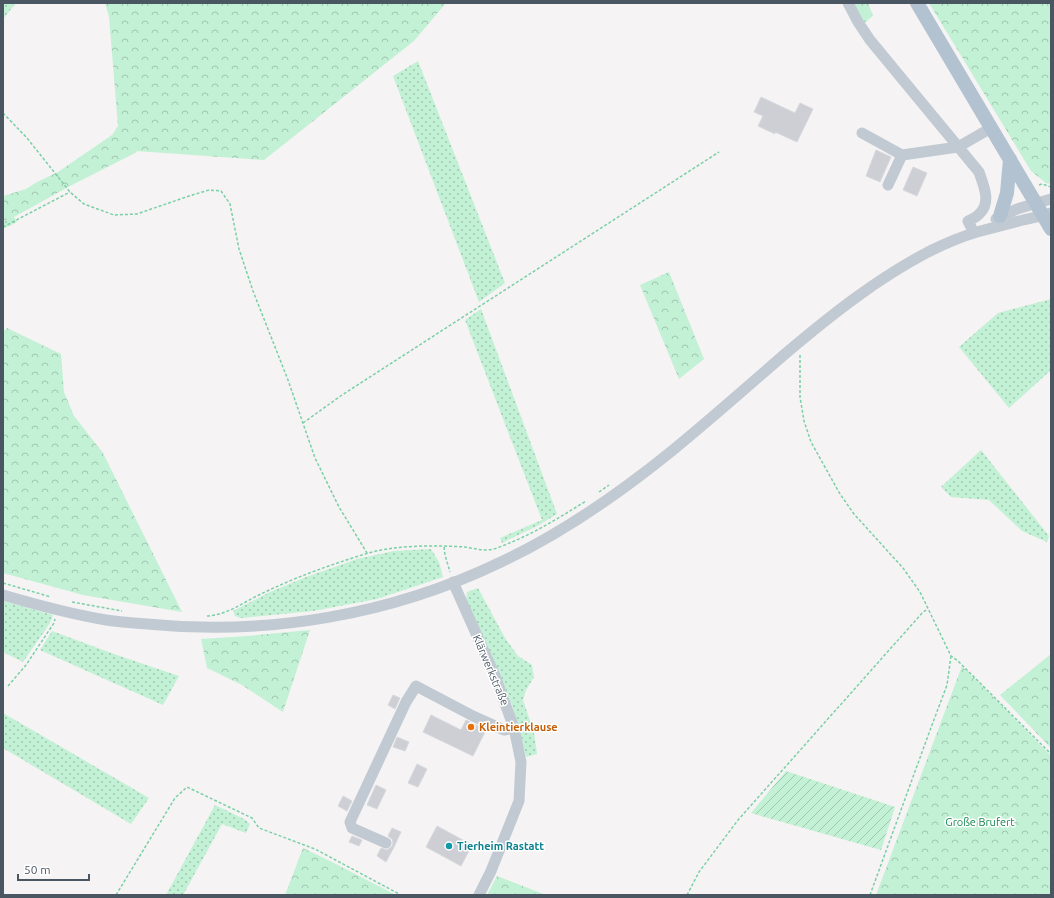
<svg xmlns="http://www.w3.org/2000/svg" width="1054" height="898" viewBox="0 0 1054 898" font-family="Ubuntu,sans-serif">
<style>
.grass{fill:url(#grass-dots)}
.forest{fill:url(#forest-crowns)}
.garden{fill:url(#garden-furrows)}
.building{fill:#cdcfd5;stroke:#d7d9de}
.lines{fill:none;stroke-linecap:round;stroke-linejoin:round}
.path{stroke:#7ad0a6;stroke-width:1.5;stroke-dasharray:3 2;stroke-linecap:butt}
.minor{stroke:#c1cad2;stroke-width:11}
.major{stroke:#b3c2d1;stroke-width:14}
.food-dot{fill:#e8710a;stroke:#fff;stroke-width:1.5}
.culture-dot{fill:#0f9aa8;stroke:#fff;stroke-width:1.5}
.labels{text-anchor:middle;dominant-baseline:central;stroke-width:3;stroke-linejoin:round;paint-order:stroke}
.street-label{font-size:11px;fill:#4a5661;stroke:#fff}
.food-label{font-size:11px;font-weight:bold;fill:#c56008;stroke:#fff;text-anchor:start}
.park-label{font-size:11px;fill:#17864f;stroke:#fff}
.culture-label{font-size:11px;font-weight:bold;fill:#0d838f;stroke:#fff;text-anchor:start}
</style>
<defs>
<pattern id="grass-dots" width="8" height="8" patternUnits="userSpaceOnUse"><rect width="8" height="8" fill="#c3f1d5"/><path d="M2 2h.1M6 6h.1" fill="none" stroke="#a0c6b0" stroke-width="1.8" stroke-linecap="round"/></pattern>
<pattern id="forest-crowns" width="20" height="18" patternUnits="userSpaceOnUse"><rect width="20" height="18" fill="#c3f1d5"/><path d="M2 6a3 3 0 1 1 6 0M12 15a3 3 0 1 1 6 0" fill="none" stroke="#a0c6b0"/></pattern>
<pattern id="garden-furrows" width="10" height="10" patternUnits="userSpaceOnUse"><rect width="10" height="10" fill="#c3f1d5"/><path d="M-1 1l2-2M0 10L10 0M9 11l2-2" fill="none" stroke="#a0c6b0"/></pattern>
</defs>
<rect width="100%" height="100%" fill="#f5f3f3"/>
<path class="grass" d="M3 3H16L3 19Z
M418 61 505 283 479 302 393 76Z
M14 217 17 222 3 229V221Z
M1051 299V370L1009 408 959 347 998 313Z
M481 309 557 514 539 525 502 543 500 538 542 520 465 320Z
M981 450 1049 536 1047 542 1022 531 989 500 951 497 941 487Z
M431 549 439 562 443 577 377 599 313 611 241 618 235 616 233 611 270 592 306 577 357 559 394 551Z
M478 588 505 638 518 656 532 665 534 677 526 690 523 700 534 733 537 754 526 757 512 705 466 602 467 592Z
M3 601 53 615 50 623 23 662 3 652Z
M52 631 114 654 179 676 163 705 40 650Z
M3 713 149 798 131 824 3 748Z
M215 805 244 819 250 824 246 833 222 824 183 895H166Z"/>
<path class="forest" d="M105 3H446L414 41 264 160 136 151 137 152 70 186 14 217 3 221V196L26 189 37 182 58 172 112 135 118 126 109 17Z
M852 3H868L873 16 863 24Z
M929 3H1051V184L1046 183 1031 171Z
M669 272 704 359 679 379 640 285Z
M7 328 61 354 64 392 74 416 103 453 182 612 83 595 3 573V332Z
M310 630 283 712 242 685 207 668 201 639 247 636Z
M1051 654V748L1000 695Z
M962 666 1007 711 1051 756V895H876Z
M303 848 330 861 396 895H285Z
M497 876 546 895H487Z"/>
<path class="garden" d="M786 771 895 807 881 850 751 813Z"/>
<path class="building" d="M761 97 795 113 800 103 813 109 797 142 775 132V134L758 126 763 116 754 112Z
M876 150 891 157 880 182 866 176Z
M913 167 927 173 917 196 903 190Z
M393 695 400 698 395 709 388 705Z
M431 715 461 730 466 720 486 730 473 756 423 732Z
M397 737 409 742 405 751 393 747Z
M417 764 427 769 418 787 408 783Z
M376 785 386 790 377 809 367 805Z
M343 796 352 801 347 811 338 806Z
M437 826 472 845 461 866 426 847Z
M392 828 401 832 394 847 386 862 377 856 381 848 387 850 390 848 392 846 393 843 392 839 388 836Z
M352 836 362 840 359 846 349 842Z"/>
<g class="lines">
<path class="path" d="M3 113 27 138 70 192 84 204 114 215 137 214 189 196 209 190 221 191 230 204 239 249 253 291 288 380 315 458 339 507 367 553
M1039 185 1042 184 1051 187
M3 227 70 192
M800 355V397L804 421 811 442 840 494 854 514 903 568 920 592 951 656 958 661 1051 754
M303 423 342 395 719 152
M599 492 609 485
M444 547 445 555 450 572
M3 583 51 597
M72 602 122 611
M207 616C228 615 245 601 263 593 296 577 330 565 365 554 393 545 435 545 465 547 472 548 479 550 486 550 495 550 504 545 512 542 538 531 562 516 586 501
M8 686 26 665 54 623 55 619
M116 895 175 798 187 787 252 818 259 828 315 849 401 895
M687 895 699 872 738 820 923 612 928 609
M870 895 929 733 947 685 951 656"/>
<path class="minor" d="M848 3 858 22 870 40 979 172C983 184 991 201 981 212 978 216 973 219 968 221L974 233
M862 133 902 155 958 147 991 128
M888 185 902 155
M996 219 1017 209 1051 199
M453 582 495 676 514 728 521 762 519 801 491 871 479 895
M3 595C37 605 71 614 106 620 119 622 133 623 147 624 268 636 391 615 501 562 563 533 620 493 673 450 711 419 748 386 785 354 830 316 875 280 928 252 944 244 960 237 977 232 992 228 1007 224 1023 220 1032 218 1042 216 1051 213
M386 843 352 828 350 822 406 702 416 686 473 716 504 730 514 728"/>
<path class="major" d="M917 3 1051 229
M1000 216 1007 193 1010 159"/>
</g>
<circle class="food-dot" cx="471" cy="727" r="4"/>
<circle class="culture-dot" cx="449" cy="846" r="4"/>
<g class="labels">
<g class="street-label">
<text transform="translate(491 670) rotate(67)">Klärwerkstraße</text>
</g>
<g class="food-label">
<text x="479" y="727">Kleintierklause</text>
</g>
<g class="park-label">
<text x="980" y="822">Große Brufert</text>
</g>
<g class="culture-label">
<text x="457" y="846">Tierheim Rastatt</text>
</g>
</g>
<rect width="1054" height="898" fill="none" stroke="#4a5661" stroke-width="8"/>
<path d="M18 874v6h71v-6" fill="none" stroke="#4a5661" stroke-width="2"/>
<text x="24" y="874" font-size="12" fill="#4a5661" stroke="#ffffff" stroke-width="3" paint-order="stroke">50 m</text>
</svg>
